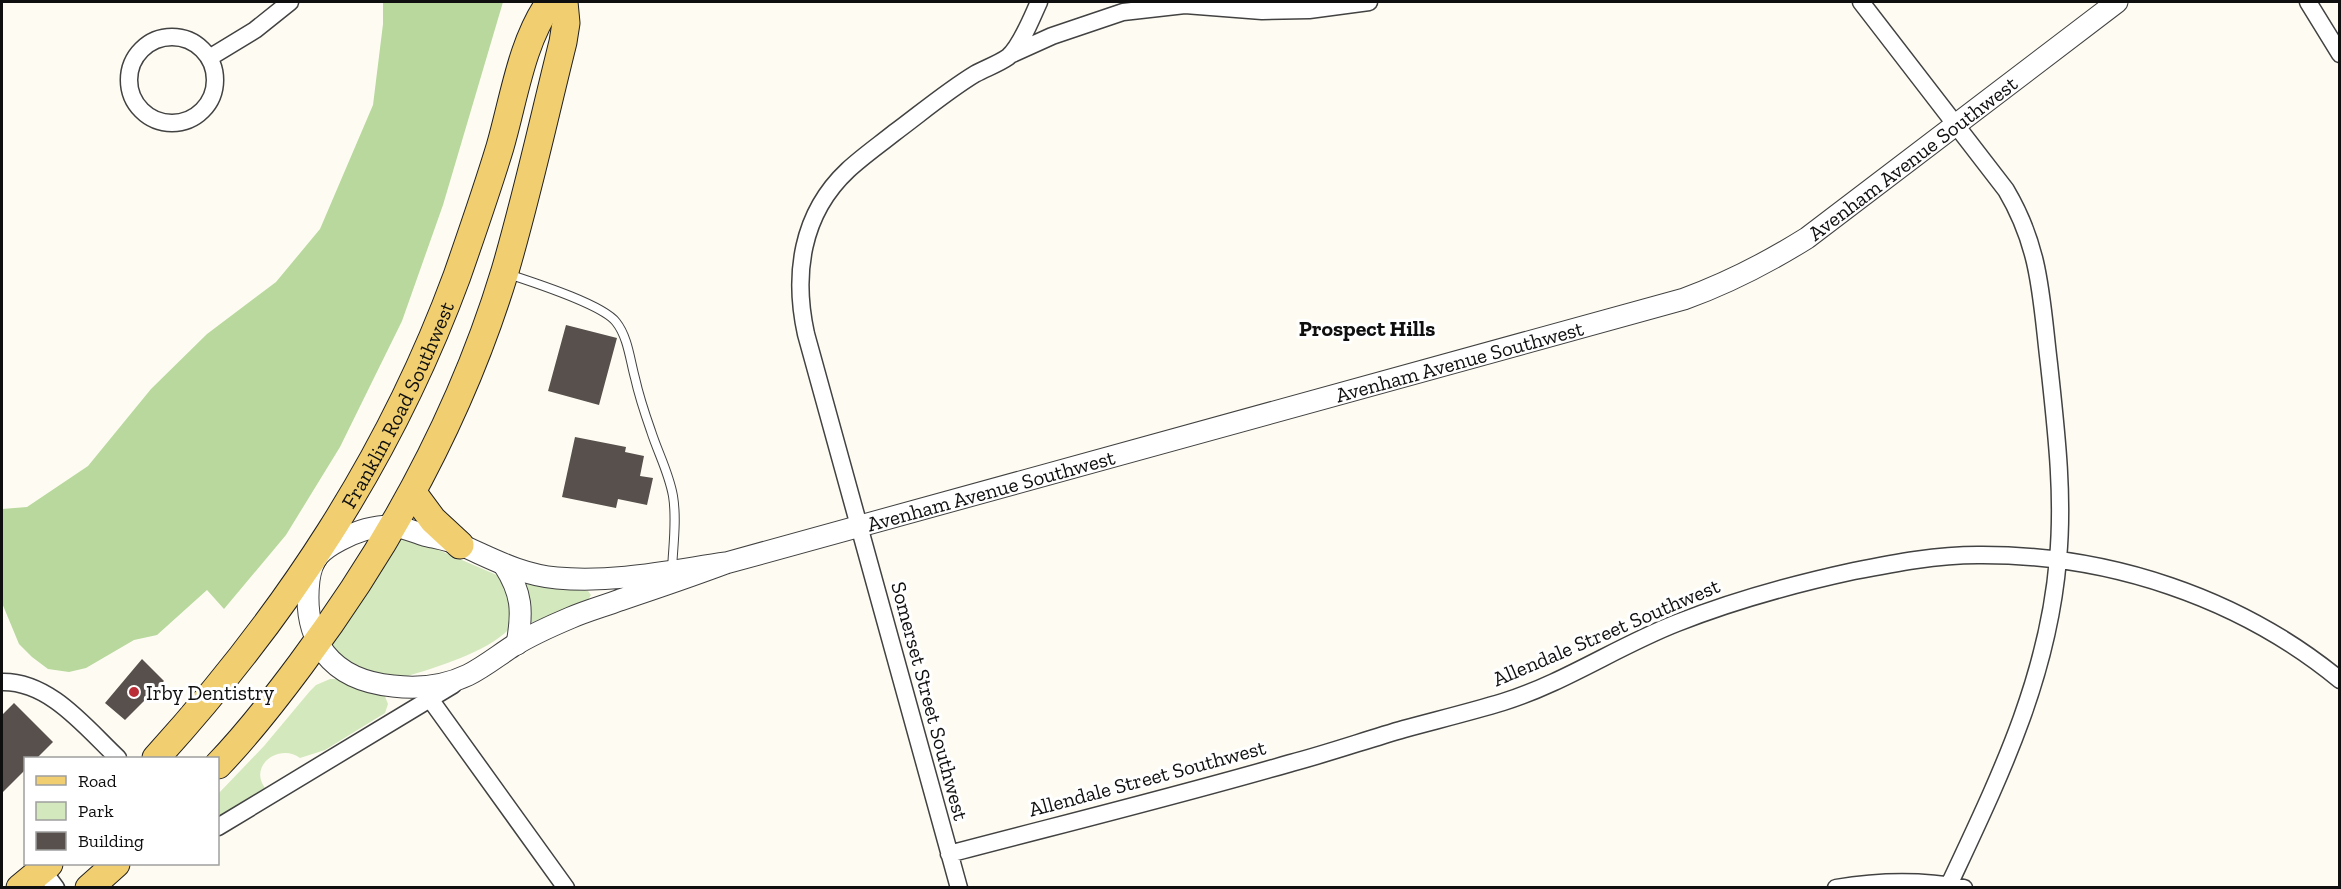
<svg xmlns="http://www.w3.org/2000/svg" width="2341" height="889" viewBox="0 0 2341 889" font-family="'Zilla Slab',serif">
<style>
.green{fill:#d4e8bd}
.forest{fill:#b8d89d}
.building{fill:#57504c}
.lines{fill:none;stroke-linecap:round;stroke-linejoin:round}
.service-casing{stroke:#424242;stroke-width:10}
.minor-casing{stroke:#424242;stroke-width:19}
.tertiary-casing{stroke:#424242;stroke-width:23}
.primary-casing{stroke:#202020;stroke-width:29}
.service{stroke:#fff;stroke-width:8}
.minor{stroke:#fff;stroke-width:16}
.tertiary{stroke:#fff;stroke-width:21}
.primary{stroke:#f1cf70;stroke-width:27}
.poi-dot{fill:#b92e37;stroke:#fff;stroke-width:2}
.labels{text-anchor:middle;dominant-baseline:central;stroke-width:6;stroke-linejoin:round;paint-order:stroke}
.street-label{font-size:21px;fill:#0f0f0f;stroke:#fff}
.poi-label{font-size:21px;fill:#0f0f0f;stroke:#fff;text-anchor:start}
.neighbourhood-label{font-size:22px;font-weight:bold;fill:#0f0f0f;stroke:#fff}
</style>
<rect width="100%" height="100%" fill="#fefcf2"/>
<path class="green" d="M400 538 405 540 411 538 499 576 513 597 509 629C486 653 436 667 405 677L392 679 357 670 331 647 353 615Z
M523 582 548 588 588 591 591 595 588 600 528 624 530 598Z
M330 679H340L362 691 384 694 388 704 385 713 325 750 300 758C280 743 248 765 265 788L218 817V794L264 746 310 691 316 685Z"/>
<path class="forest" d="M383 2H503L443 205 402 321 340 447 286 535 224 609 207 590 157 635 134 640 86 668 69 672 48 669 32 657 19 644 2 603V509L27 507 88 466 151 389 207 334 276 282 320 229 373 105 383 24Z"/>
<path class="building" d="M566 325 617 338 599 405 548 391Z
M575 437 626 447 625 452 644 456 640 476 653 478 647 505 618 499 616 508 562 497Z
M142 659 164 681 125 720 105 703Z
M14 703 53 742 36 759H26V769L2 793V715Z"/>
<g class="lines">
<g class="service-casing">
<path id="service" d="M508 274C532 282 602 304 616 322 628 337 630 360 635 378 639 396 645 414 651 431 658 453 669 473 673 496 677 520 673 546 672 570"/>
</g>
<g class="minor-casing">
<path id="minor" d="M1861 2 2006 190C2041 249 2041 298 2049 364 2056 429 2064 494 2058 559 2048 679 1999 778 1949 885
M2308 2 2340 54
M129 80a43 43 0 1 1 86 0a43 43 0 1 1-86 0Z
M1010 55 1052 36 1123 12 1185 5 1262 11 1309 10 1369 2
M209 58 255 30 290 2
M2 682C50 681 86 728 118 758
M430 699 566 888
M218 827 453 685
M949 854C1063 824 1177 796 1291 763 1329 753 1366 740 1404 729 1437 720 1470 712 1503 702 1564 683 1618 646 1677 623 1735 600 1794 584 1854 571 1895 563 1936 555 1978 555 2108 554 2239 597 2340 680
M42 869 56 888
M959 888 806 334C793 275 801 214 848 170 862 157 879 145 894 133 921 113 947 91 975 74 986 68 998 64 1008 57 1021 46 1032 17 1039 2
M1836 888C1878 881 1922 880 1964 888"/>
</g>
<g class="tertiary-casing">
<g id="tertiary">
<path id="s1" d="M726 563C670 571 614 583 557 578 521 575 493 559 461 545 449 540 436 538 424 535 414 532 401 526 391 526 373 526 355 532 340 540 321 550 312 558 309 580 302 641 331 680 393 686 418 689 445 686 468 675 484 667 499 655 513 646 531 635 551 626 570 618 586 611 604 606 620 600 656 588 691 576 726 563L1684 299C1728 283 1767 263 1807 238L2117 2"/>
<path d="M504 565C522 593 523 611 517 644"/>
</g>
</g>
<g class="primary-casing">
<g id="primary">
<path d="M413 493 433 520 460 545"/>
<path id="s2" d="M156 758C286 615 390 458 457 276 472 233 487 190 500 147 514 99 521 43 550 2"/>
<path d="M218 765C248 734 275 699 301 664 390 545 462 413 505 271 527 196 544 118 563 42L566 23 564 2"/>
<path d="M20 888 49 864"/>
<path d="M89 888 116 864"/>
</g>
</g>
<use href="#service" class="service"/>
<use href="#minor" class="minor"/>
<use href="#tertiary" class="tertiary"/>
<use href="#primary" class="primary"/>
</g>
<circle class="poi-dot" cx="134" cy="692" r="6"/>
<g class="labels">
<g class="street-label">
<text stroke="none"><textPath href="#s1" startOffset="2229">Avenham Avenue Southwest</textPath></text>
<text stroke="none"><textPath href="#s1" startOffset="1726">Avenham Avenue Southwest</textPath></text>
<text stroke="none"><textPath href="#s2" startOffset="430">Franklin Road Southwest</textPath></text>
<text stroke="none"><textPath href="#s1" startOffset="1240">Avenham Avenue Southwest</textPath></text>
<text transform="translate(1606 632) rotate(-23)">Allendale Street Southwest</text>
<text transform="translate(930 701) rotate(75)">Somerset Street Southwest</text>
<text transform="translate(1147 778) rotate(-15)">Allendale Street Southwest</text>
</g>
<g class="poi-label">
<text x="146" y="692">Irby Dentistry</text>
</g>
<g class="neighbourhood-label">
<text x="1367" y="328">Prospect Hills</text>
</g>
</g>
<rect width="2341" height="889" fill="none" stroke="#0f0f0f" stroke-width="6"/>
<rect x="24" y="757" width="195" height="108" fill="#ffffff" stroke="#9f9f9f" stroke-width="1.5"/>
<rect x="36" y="776" width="30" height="9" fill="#f1cf70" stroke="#9f9f9f" stroke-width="1.5"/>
<text x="78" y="787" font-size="18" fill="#0f0f0f">Road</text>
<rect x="36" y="802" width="30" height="18" fill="#d4e8bd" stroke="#9f9f9f" stroke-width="1.5"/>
<text x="78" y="817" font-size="18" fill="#0f0f0f">Park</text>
<rect x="36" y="832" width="30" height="18" fill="#57504c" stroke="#9f9f9f" stroke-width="1.5"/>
<text x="78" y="847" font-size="18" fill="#0f0f0f">Building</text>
</svg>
